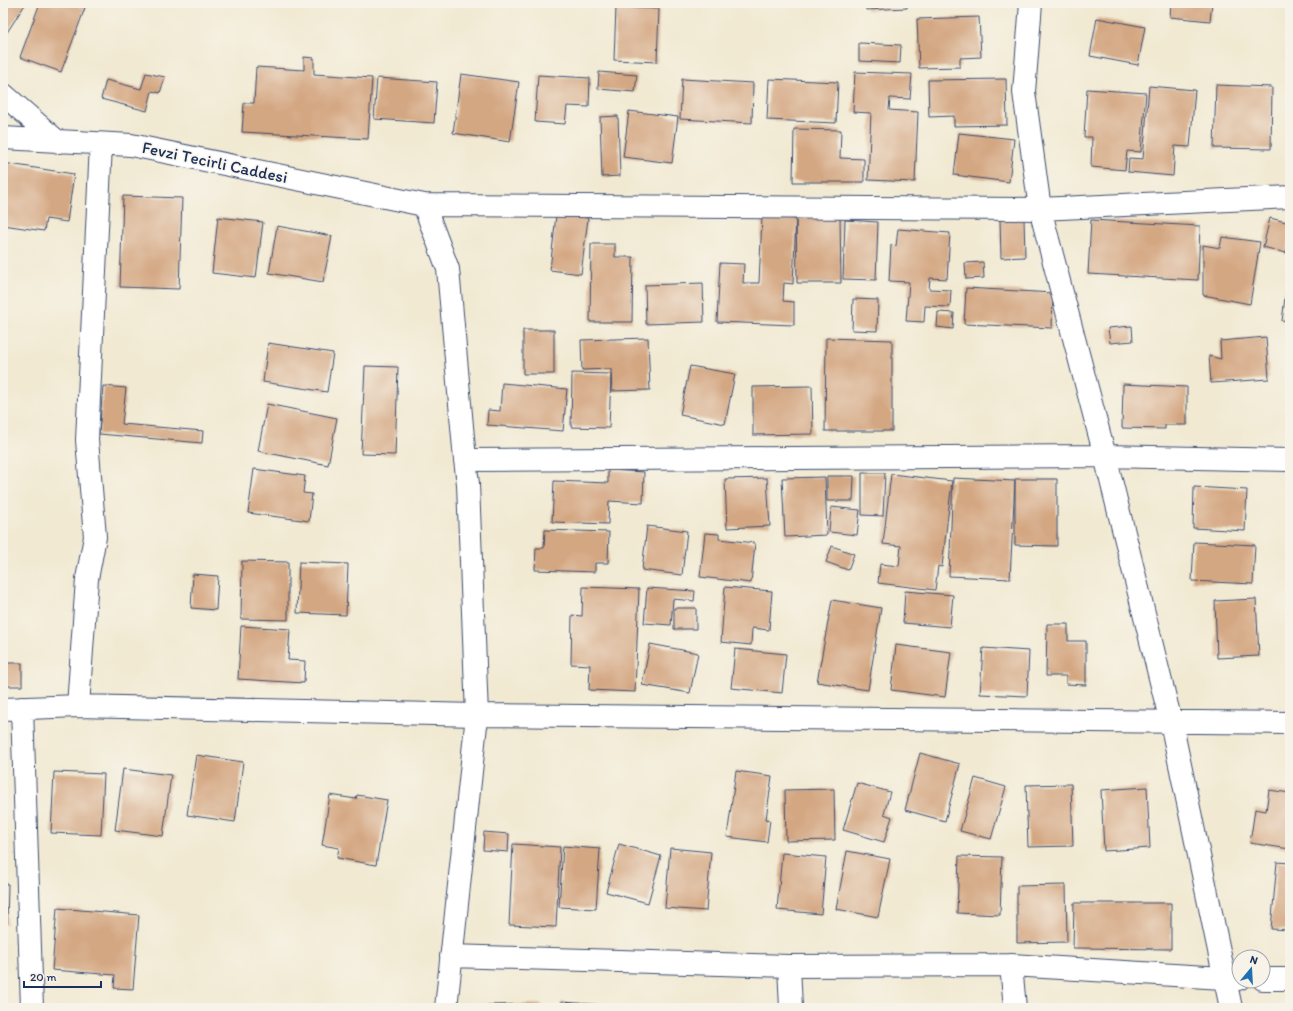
<svg xmlns="http://www.w3.org/2000/svg" width="1293" height="1011" viewBox="0 0 1293 1011" font-family="Itim,sans-serif">
<style>
.building{fill:#d4a783}
.lines{fill:none;stroke-linecap:round;stroke-linejoin:round}
.minor-casing{stroke:#3b4b6f;stroke-width:24}
.minor{stroke:#fff;stroke-width:22}
.labels{text-anchor:middle;dominant-baseline:central;stroke-width:3;stroke-linejoin:round;paint-order:stroke}
.street-label{font-size:17px;fill:#1b2f5e;stroke:#f7f3e8}
</style>
<rect width="100%" height="100%" fill="#f7f3e8"/>
<filter id="ink" filterUnits="userSpaceOnUse"><feTurbulence type="fractalNoise" baseFrequency=".025" numOctaves="2"/><feDisplacementMap in="SourceGraphic" scale="8" xChannelSelector="R" yChannelSelector="G"/><feConvolveMatrix kernelMatrix="1 2 1 2 8 2 1 2 1" color-interpolation-filters="sRGB"/></filter>
<filter id="wash" filterUnits="userSpaceOnUse"><feTurbulence type="fractalNoise" baseFrequency=".012" numOctaves="4" result="noise"/><feDisplacementMap in="SourceGraphic" scale="16" xChannelSelector="R" yChannelSelector="G"/><feGaussianBlur stdDeviation="0.9" result="paint"/><feColorMatrix in="noise" values="0 0 0 0 0 0 0 0 0 0 0 0 0 0 0 0 0 1.4 0 .05"/><feComposite in="paint" operator="in"/></filter>
<g filter="url(#wash)">
<rect width="100%" height="100%" fill="#f1e9d2"/>
<g id="blocks">
<path class="building" d="M3 3H26L6 34 3 32Z
M40 3H71L85 8 61 72 20 57Z
M578 3H597V6L578 4Z
M866 3H907V8L866 10Z
M917 3H949V4L917 6Z
M1171 3H1212L1210 21 1170 17Z
M616 7 659 9 657 62 614 60Z
M979 17 981 57 960 58V67L919 68 917 19Z
M1097 18 1145 27 1138 65 1090 56Z
M859 43 901 45 900 63 859 61Z
M304 57 314 58V74L372 78 368 139 242 132 244 103H254L256 67 304 70Z
M599 72 637 75 635 92 598 89Z
M855 72 912 74 910 99 890 98 889 110 918 112 915 182 868 180 871 113 853 112Z
M146 73 165 77 160 93 152 91 147 111 101 99 106 80 141 89Z
M461 74 519 82 510 142 453 133Z
M538 75 590 78 589 107 567 106 565 124 535 122Z
M377 78 437 82 434 123 374 119Z
M682 79 753 83 752 123 680 119Z
M769 79 838 82 836 123 767 120Z
M1006 79 1007 125 954 126V116L929 117 928 80Z
M1216 85 1272 87 1271 149 1214 148Z
M1149 86 1195 90 1190 147 1175 146 1173 176 1128 172 1129 158 1143 159Z
M1087 89 1146 93 1141 152 1127 151 1125 170 1091 167 1092 137H1084Z
M629 111 678 117 672 163 623 157Z
M618 116 620 176 602 177 600 117Z
M794 129 841 130 840 158 864 159V182H793Z
M959 133 1014 139 1009 182 954 175Z
M3 163 74 174 67 222 46 219 44 231 3 225Z
M123 196 182 198 179 289 120 287Z
M556 215 588 218 581 274 550 270Z
M218 217 263 222 256 278 212 273Z
M762 217 796 219 793 284 784 283 783 301 794 302V325L717 322 720 263 744 264 743 283H759Z
M796 217H840L841 283H797Z
M1270 218 1290 223V235L1286 253 1263 247Z
M1000 219H1024L1025 257 1001 258Z
M845 220 878 222 876 280 843 279Z
M1091 220 1200 226 1198 280 1088 274Z
M277 226 332 236 323 282 269 273Z
M898 229 950 233 947 279 930 278 929 289 951 290 950 307 925 306 924 322 906 321 909 282 889 281 891 245 896 246Z
M1222 237 1260 242 1250 304 1203 295V245L1220 248Z
M591 244H615V257H633L632 322H590Z
M983 262 984 278 966 279 965 263Z
M1287 282 1290 283V322L1282 321Z
M703 283 704 322 646 324 645 285Z
M966 288 1053 293 1052 328 964 324Z
M853 299 878 300 877 331 852 330Z
M938 312 954 313 953 329 937 327Z
M1132 326 1133 341 1110 343 1108 328Z
M523 330H554V374H523Z
M1266 337 1269 379 1211 383 1209 356 1221 359 1220 341Z
M648 338 650 390 612 391 611 369 582 370 581 340Z
M826 338 892 340V431H825Z
M268 343 333 353 327 392 263 382Z
M365 366 398 367 395 455 361 454Z
M690 366 735 374 725 424 680 415Z
M572 373 611 374 609 428 571 427Z
M502 383 567 389 563 431 487 425 488 410 500 411Z
M1123 384 1187 387V425H1165V429L1122 428Z
M103 386 126 388 122 424 203 431 202 443 99 434Z
M812 386 813 434 753 435V387Z
M267 404 337 418 328 465 258 451Z
M254 469 305 476 303 493 312 494 309 521 248 513Z
M608 470 644 472 643 503 609 501 608 524 552 522 554 481 608 483Z
M862 473H885L883 516 862 515Z
M891 474 952 481 942 567 938 566 935 590 878 583 880 564 899 566 901 546 883 544Z
M827 476H854L853 501H827Z
M825 477 827 535 785 537 782 478Z
M767 478 770 526 727 528 725 479Z
M953 478 1015 481 1010 579 949 576Z
M1015 479H1057V546L1015 545Z
M1194 487 1247 490 1245 531 1193 528Z
M831 507 860 510 857 535 829 532Z
M647 526 687 531 682 575 642 570Z
M545 530 609 532 608 563H595V572L535 570 536 548H544Z
M705 533 719 534V539L755 543 751 583 700 577Z
M1194 542 1255 545 1253 584 1192 581Z
M832 546 854 554 848 570 826 562Z
M242 561 288 562V620L241 619Z
M299 562 348 564 346 615 297 613Z
M193 574 218 576 216 610 191 608Z
M583 587 639 589 635 692 589 690 590 665 571 664 572 615 582 616Z
M725 587 772 591 769 630 752 628 751 645 721 642Z
M647 588 695 591 694 601 673 599 671 625 644 623Z
M905 591 953 595 950 627 903 623Z
M1256 599 1259 656 1217 658 1215 601Z
M832 600 881 608 868 690 817 682Z
M674 608H696V629H674Z
M1047 624H1068V641H1086V685L1066 684V676H1046Z
M241 626 290 629 288 660 305 661 304 683 238 679Z
M650 644 698 653 690 693 642 685Z
M896 645 951 652 945 697 891 690Z
M983 648 1029 651 1027 696 980 694Z
M735 649 786 654 782 693 731 688Z
M3 663H22V686H3Z
M920 753 960 764 945 821 905 810Z
M196 755 243 762 235 822 187 815Z
M123 769 171 775 163 836 115 830Z
M736 771 772 776 766 819 770 820 767 842 727 837Z
M54 772 104 774 101 835 51 833Z
M975 778 1006 787 991 839 960 831Z
M857 783 890 792 884 814 892 817 884 842 843 830Z
M1071 784 1073 846 1028 847 1026 785Z
M1147 787 1150 848 1104 851 1101 790Z
M834 789 835 840 786 841 785 790Z
M1269 790 1290 793V849L1250 843 1255 809 1266 811Z
M330 795 356 799 357 795 387 800 376 865 337 858 339 848 322 845Z
M484 832 509 834 508 852 483 850Z
M513 844 560 847 556 927 509 925Z
M619 844 661 856 648 903 606 892Z
M563 846 600 849 596 909 559 907Z
M670 848 711 852 706 911 665 908Z
M847 851 890 859 878 917 836 909Z
M782 853 826 857 821 914 777 910Z
M959 856 1002 857 1000 915 957 913Z
M1277 862 1290 863V930L1271 929Z
M3 884H8L7 924H3Z
M1066 885 1067 942 1017 943V886Z
M1074 903H1171V949L1073 948Z
M57 908 139 915 133 989 114 988 115 975 52 970Z
M561 1002 606 1005V1008H561Z
M542 1004V1008H487V1005Z"/>
</g>
</g>
<g filter="url(#ink)">
<use href="#blocks" fill-opacity="0" stroke="#3b4b6f" stroke-width="1"/>
<g class="lines">
<g class="minor-casing">
<path id="minor" d="M1031 3 1024 92 1040 209 1105 456 1171 722 1231 1008
M3 94 58 142
M3 138 131 145 424 205 1040 209 1290 197
M424 205 448 269 465 460 468 484 477 715 446 1008
M465 460 1105 456 1290 460
M78 706 87 579 95 537 87 440 101 144
M22 708 32 1008
M3 709 78 706 477 715 1290 723
M451 956 789 966 1011 965 1239 979
M1011 965 1015 1008
M789 966 791 1008
M1263 979H1290"/>
</g>
<use href="#minor" class="minor"/>
</g>
</g>
<g class="labels">
<g class="street-label">
<text transform="translate(215 162) rotate(12)">Fevzi Tecirli Caddesi</text>
</g>
</g>
<rect width="1293" height="1011" fill="none" stroke="#f7f3e8" stroke-width="16"/>
<g transform="translate(1251 969) rotate(18)"><circle r="19" fill="#f7f3e8" stroke="#9fa5b1"/>
<path d="M0-3L7 15L0 10L-7 15Z" fill="#1f6fb2"/>
<text y="-6" font-size="11" font-weight="bold" text-anchor="middle" fill="#1b2f5e">N</text>
</g>
<path d="M24 981v6h77v-6" fill="none" stroke="#1b2f5e" stroke-width="2"/>
<text x="30" y="981" font-size="12" fill="#1b2f5e" stroke="#f7f3e8" stroke-width="3" paint-order="stroke">20 m</text>
</svg>
